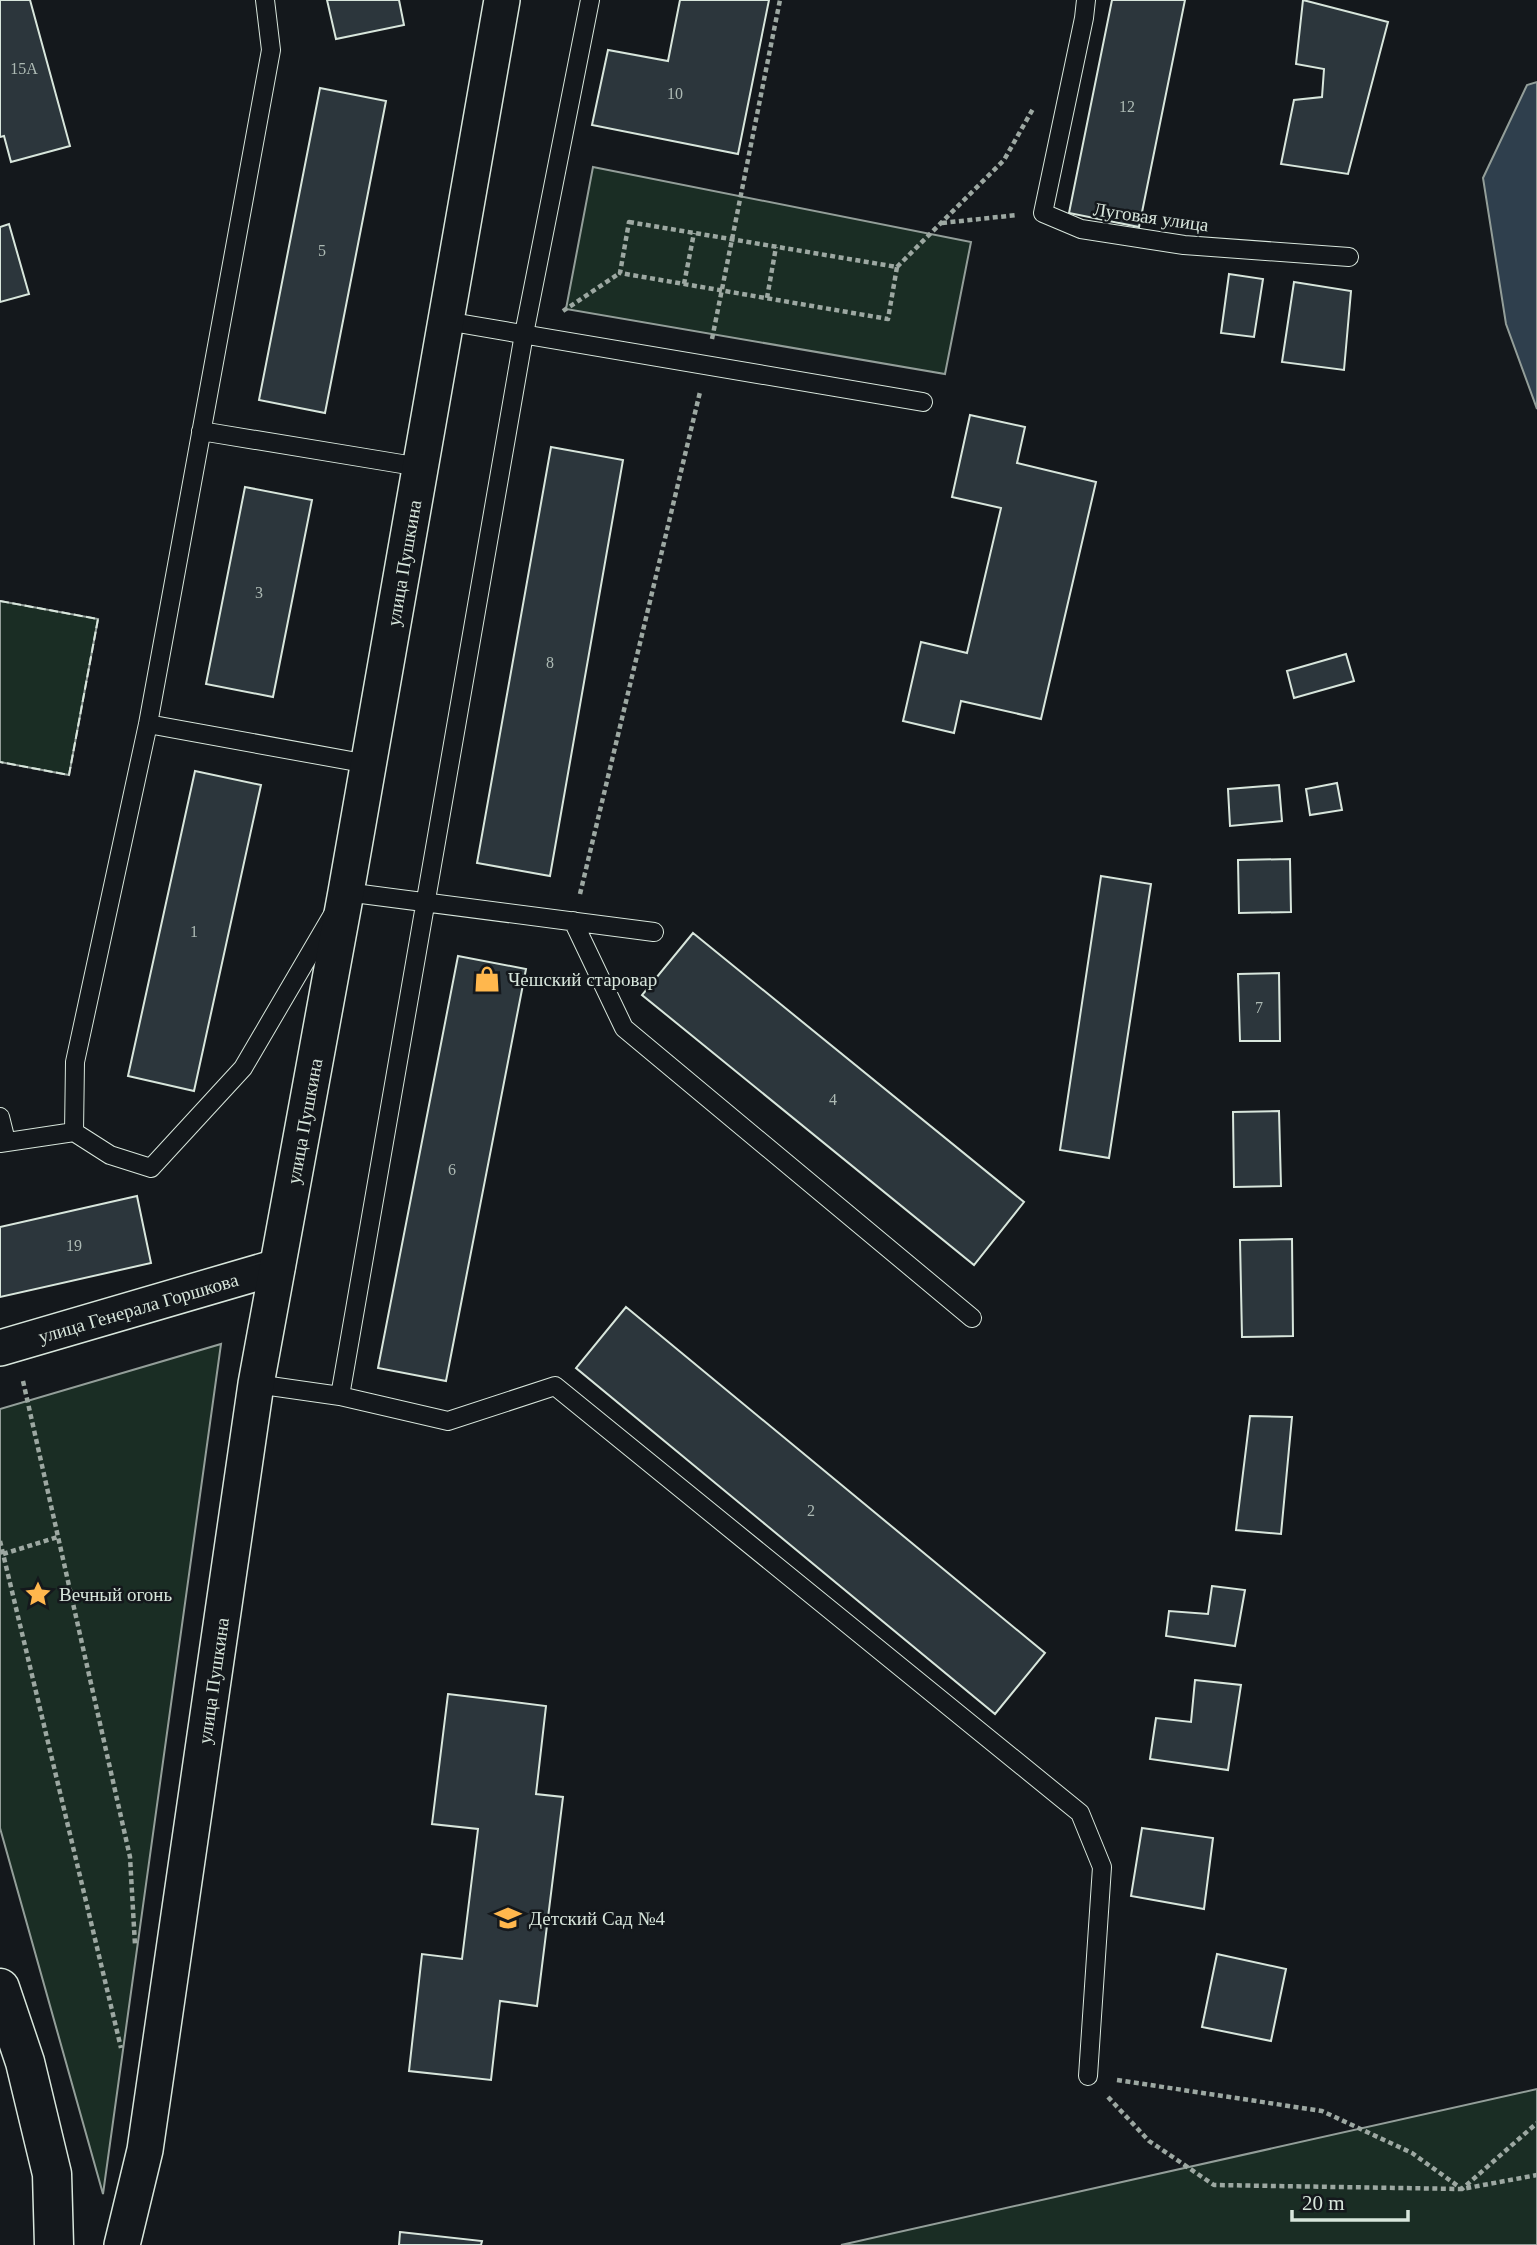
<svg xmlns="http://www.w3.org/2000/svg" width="1537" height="2245" viewBox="0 0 1537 2245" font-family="Georgia,serif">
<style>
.green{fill:#1a2d24;stroke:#939e99;stroke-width:2}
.water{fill:#2f3f4d;stroke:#939e99;stroke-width:2}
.building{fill:#2c363c;stroke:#d8e6dc;stroke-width:2}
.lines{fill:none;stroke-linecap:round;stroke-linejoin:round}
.lane-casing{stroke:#d8e6dc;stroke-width:20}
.street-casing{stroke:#d8e6dc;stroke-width:38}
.secondary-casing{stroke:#d8e6dc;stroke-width:41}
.path{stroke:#9da8a2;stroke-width:4.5;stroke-dasharray:5 3.5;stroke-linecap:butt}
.lane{stroke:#14181c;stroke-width:18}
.street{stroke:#14181c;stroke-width:35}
.secondary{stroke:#14181c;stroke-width:38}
.fence{stroke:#d8e6dc;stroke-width:2;stroke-dasharray:9 3.5;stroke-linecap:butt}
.labels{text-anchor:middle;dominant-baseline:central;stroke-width:5;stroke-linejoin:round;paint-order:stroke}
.number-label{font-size:16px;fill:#adbab4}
.street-label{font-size:19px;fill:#d8e6dc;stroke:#14181c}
.poi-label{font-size:19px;fill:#d8e6dc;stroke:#14181c;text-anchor:start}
</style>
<rect width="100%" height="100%" fill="#14181c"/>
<path class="green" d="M593 167 971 242 945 374 566 309Z
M0 601 98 619 69 775 0 762Z
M221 1344 103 2194 0 1828V1409Z
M1537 2089V2245H841Z"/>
<path class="water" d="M1537 82V409L1506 324 1483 178 1527 85Z"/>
<path class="building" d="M0 0H30L70 146 11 162 4 136 0 137Z
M327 0H399L404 25 336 39Z
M680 0H769L738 154 592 125 608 50 668 61Z
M1112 0H1185L1139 227 1069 213Z
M1303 0 1388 22 1348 174 1281 164 1294 100 1322 97 1324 69 1296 64Z
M320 88 386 101 325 413 259 400Z
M9 224 29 294 0 302V227Z
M1229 274 1263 279 1254 337 1221 333Z
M1294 282 1351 291 1344 370 1282 362Z
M970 415 1025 427 1017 463 1096 482 1041 719 961 701 954 733 903 721 921 642 967 653 1001 508 952 497Z
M551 447 623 460 550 876 477 863Z
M245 487 312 500 273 697 206 684Z
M1346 654 1354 681 1294 698 1287 671Z
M195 771 261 785 194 1091 128 1076Z
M1337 783 1342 810 1310 815 1306 789Z
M1279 785 1282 821 1230 826 1228 789Z
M1290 859 1291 912 1239 913 1238 860Z
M1101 876 1151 884 1109 1158 1060 1150Z
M693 933 1024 1202 974 1265 642 995Z
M458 956 526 969 446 1381 378 1368Z
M1279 973 1280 1041H1240L1238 974Z
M1279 1111 1281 1186 1234 1187 1233 1112Z
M137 1196 151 1263 0 1297V1227Z
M1292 1239 1293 1336 1242 1337 1240 1240Z
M626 1307 1045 1653 995 1714 576 1368Z
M1250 1416 1292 1417 1281 1534 1236 1530Z
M1212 1586 1245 1590 1235 1646 1166 1636 1169 1611 1208 1614Z
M1195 1680 1241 1685 1228 1770 1150 1759 1156 1718 1191 1722Z
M448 1694 546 1706 536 1794 563 1797 537 2006 500 2001 491 2080 409 2071 422 1954 462 1959 478 1829 432 1824Z
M1142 1828 1213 1838 1204 1909 1131 1896Z
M1217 1954 1286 1969 1271 2041 1202 2027Z
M400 2232 482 2241 481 2245H399Z"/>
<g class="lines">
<g class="lane-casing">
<path id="lane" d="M1086 0 1084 18 1043 213 1081 229 1184 245 1349 257
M446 321 923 402
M201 431 420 467
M148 724 368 764
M573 921 624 1028 972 1318
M0 1117 6 1141
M74 1132 75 1062 148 724 271 50 265 0
M0 1143 74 1132 110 1155 151 1168 243 1068 346 892 654 932
M256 1384 340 1396 524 334 590 0
M340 1396 448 1421 555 1386 1080 1813 1102 1867 1088 2076"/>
</g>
<g class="street-casing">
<g id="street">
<path id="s1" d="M0 1348 277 1267"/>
<path id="s2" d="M122 2245 145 2150 256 1384 346 892 502 0"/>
</g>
</g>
<g class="secondary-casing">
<path id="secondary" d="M0 1988 25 2062 52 2174 54 2245"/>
</g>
<path class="path" d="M629 222 897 267 888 319 620 273Z
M942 223 1017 215
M897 267 1004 160 1034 107
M684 284 694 233
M767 298 776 247
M563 311 620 273
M712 339 780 0
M580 894 700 392
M23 1381 130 1857 135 1945
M0 1541 121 2048
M3 1554 58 1537
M1117 2080 1322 2111 1412 2153 1462 2189 1537 2123
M1108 2097 1149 2141 1214 2185 1462 2189 1537 2175"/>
<use href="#lane" class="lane"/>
<use href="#street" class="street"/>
<use href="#secondary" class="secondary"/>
<path class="fence" d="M0 601 98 619 69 775 0 762"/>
</g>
<defs>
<g id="shop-bare" transform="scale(2.1)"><path d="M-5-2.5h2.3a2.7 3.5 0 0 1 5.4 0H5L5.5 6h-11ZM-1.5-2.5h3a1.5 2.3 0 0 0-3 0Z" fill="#ffb74d" stroke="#14181c" stroke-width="2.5" paint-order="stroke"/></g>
<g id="sight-bare" transform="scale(2.1)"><path d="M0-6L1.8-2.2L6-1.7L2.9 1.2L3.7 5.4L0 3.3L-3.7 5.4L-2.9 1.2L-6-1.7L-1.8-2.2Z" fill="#ffb74d" stroke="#14181c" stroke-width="2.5" paint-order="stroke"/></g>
<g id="school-bare" transform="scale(2.1)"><path d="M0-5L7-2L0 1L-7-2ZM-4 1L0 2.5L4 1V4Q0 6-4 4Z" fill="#ffb74d" stroke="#14181c" stroke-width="2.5" paint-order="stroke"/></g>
</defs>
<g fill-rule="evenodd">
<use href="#shop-bare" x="487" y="979"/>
<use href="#sight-bare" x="38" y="1594"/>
<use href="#school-bare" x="508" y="1918"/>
</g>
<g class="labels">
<g class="number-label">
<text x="24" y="68">15А</text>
<text x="675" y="93">10</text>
<text x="1127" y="106">12</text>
<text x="322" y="250">5</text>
<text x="259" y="592">3</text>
<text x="550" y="662">8</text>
<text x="194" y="931">1</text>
<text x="1259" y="1007">7</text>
<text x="833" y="1099">4</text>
<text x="452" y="1169">6</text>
<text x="74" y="1245">19</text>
<text x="811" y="1510">2</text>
</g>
<g class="street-label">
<text transform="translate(1151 217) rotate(8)">Луговая улица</text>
<text stroke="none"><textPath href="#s2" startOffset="1706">улица Пушкина</textPath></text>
<text stroke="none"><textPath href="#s2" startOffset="1139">улица Пушкина</textPath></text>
<text stroke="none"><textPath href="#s1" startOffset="144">улица Генерала Горшкова</textPath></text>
<text stroke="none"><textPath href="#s2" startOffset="572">улица Пушкина</textPath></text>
</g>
<g class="poi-label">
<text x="508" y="979">Чешский старовар</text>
<text x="59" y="1594">Вечный огонь</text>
<text x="529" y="1918">Детский Сад №4</text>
</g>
</g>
<path d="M1292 2210v10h116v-10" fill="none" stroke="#d8e6dc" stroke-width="3.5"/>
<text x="1302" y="2210" font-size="21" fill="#d8e6dc" stroke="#14181c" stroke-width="5" paint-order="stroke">20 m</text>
</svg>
